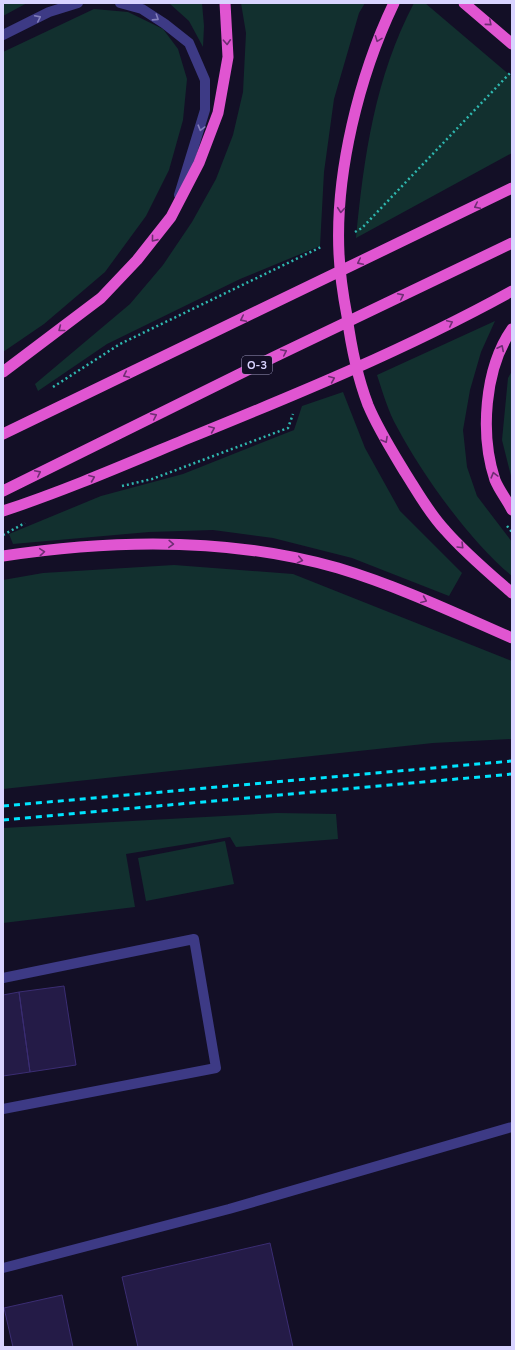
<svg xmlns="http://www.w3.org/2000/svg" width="515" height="1350" viewBox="0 0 515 1350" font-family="'Nunito Sans',sans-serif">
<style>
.green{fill:#12302f}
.building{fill:#241b47;stroke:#3b2d73}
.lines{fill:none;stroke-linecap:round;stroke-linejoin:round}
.path{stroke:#2fb8b0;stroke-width:2.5;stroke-dasharray:2 3;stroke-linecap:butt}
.service{stroke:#3d3a85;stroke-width:10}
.trunk{stroke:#e055d1;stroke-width:11}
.rail{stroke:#00e5ff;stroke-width:3;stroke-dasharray:6 5;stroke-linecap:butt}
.oneway{stroke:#837fbc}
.oneway2{stroke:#6f2e73}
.labels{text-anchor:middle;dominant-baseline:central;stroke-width:4;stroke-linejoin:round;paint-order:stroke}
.shield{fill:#130f26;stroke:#9e99be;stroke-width:1}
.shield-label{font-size:11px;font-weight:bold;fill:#d9d4ff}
</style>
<rect width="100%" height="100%" fill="#130f26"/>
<path class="green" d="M3 3H27L3 16Z
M169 3H202L204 26 203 47 189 21Z
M241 3H365L359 13 334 99 324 172 320 246 240 279 107 344 38 391 35 384 130 304 163 265 192 222 216 179 233 135 243 92 246 33Z
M414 3H425L512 77V153L356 238C364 156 375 77 414 3Z
M94 9 128 12 163 29 178 49 187 79 183 120 169 170 146 216 105 272 44 324 3 352V52Z
M495 321 481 352 470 390 463 430 467 467 477 496 512 542V576C471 543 421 473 397 427 388 411 383 393 377 375Z
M512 371V480L502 440 508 378Z
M343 392 365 448 400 511 462 573 449 596 352 558 273 538 213 530 149 532 13 544 9 534 101 496 183 474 294 430 302 406Z
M174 565 293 574 512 661V739L433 743 3 789V580L43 573Z
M277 813 336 814 338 839 236 847 230 837 126 854 135 907 3 923V828Z
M225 841 234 884 146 901 138 858Z"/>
<path class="building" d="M64 986 76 1065 30 1072 19 992Z
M19 992 30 1072 3 1076V995Z
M270 1243 293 1347H138L122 1277Z
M62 1295 73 1347H13L4 1308Z"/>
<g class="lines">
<path class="path" d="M355 232 362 228 512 71
M53 387 120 344 321 247
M122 486 152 479 288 428 293 414
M507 526 512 532
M3 535 25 523"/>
<path class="service" d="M120 3 142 9 165 24 189 43 205 80V110L179 195
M3 35 49 12 78 3
M3 978 194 939 216 1068 3 1109
M3 1268 229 1209 512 1127"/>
<path class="trunk" d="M394 3C359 76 335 173 339 254 340 275 343 295 347 316 351 346 357 376 368 405 378 429 392 451 406 474 418 493 429 513 445 530 465 553 489 573 512 593
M464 3 512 44
M512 329C484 369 480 435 495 480 499 490 507 500 512 510
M3 372 101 298 137 260 171 217 199 163 218 113 228 57 225 3
M3 434 512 188
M3 491 274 357 512 243
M3 511C64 491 124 465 184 440 295 395 407 349 512 291
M3 556C114 539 229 537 338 568 398 586 455 613 512 638"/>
<path class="rail" d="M3 806 512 761
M3 820 512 774"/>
</g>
<defs><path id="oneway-chevron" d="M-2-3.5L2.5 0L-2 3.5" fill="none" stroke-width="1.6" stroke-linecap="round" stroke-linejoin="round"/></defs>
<g class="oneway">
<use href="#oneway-chevron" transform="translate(38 18) rotate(-26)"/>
<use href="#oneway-chevron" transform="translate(156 18) rotate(33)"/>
<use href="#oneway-chevron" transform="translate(201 128) rotate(105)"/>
</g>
<g class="oneway2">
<use href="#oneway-chevron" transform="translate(489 23) rotate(40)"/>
<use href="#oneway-chevron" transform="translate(378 39) rotate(111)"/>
<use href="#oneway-chevron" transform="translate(227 42) rotate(87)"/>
<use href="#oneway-chevron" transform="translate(477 206) rotate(154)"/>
<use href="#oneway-chevron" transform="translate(341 210) rotate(95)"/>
<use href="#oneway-chevron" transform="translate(154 239) rotate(129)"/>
<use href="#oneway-chevron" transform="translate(360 262) rotate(154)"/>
<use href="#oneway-chevron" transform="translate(401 296) rotate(-26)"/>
<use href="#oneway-chevron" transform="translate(243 319) rotate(154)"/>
<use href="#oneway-chevron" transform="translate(450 323) rotate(-25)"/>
<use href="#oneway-chevron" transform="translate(61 329) rotate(142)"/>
<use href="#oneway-chevron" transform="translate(501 348) rotate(-63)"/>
<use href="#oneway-chevron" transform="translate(284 352) rotate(-26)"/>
<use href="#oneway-chevron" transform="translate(126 375) rotate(155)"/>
<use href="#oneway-chevron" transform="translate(332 379) rotate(-23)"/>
<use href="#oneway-chevron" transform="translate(154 416) rotate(-26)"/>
<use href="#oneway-chevron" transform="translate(212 429) rotate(-23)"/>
<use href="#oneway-chevron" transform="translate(385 440) rotate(61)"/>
<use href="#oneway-chevron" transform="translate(38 473) rotate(-27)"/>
<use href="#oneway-chevron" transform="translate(494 475) rotate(-105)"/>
<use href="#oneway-chevron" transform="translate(92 478) rotate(-22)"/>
<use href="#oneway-chevron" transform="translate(171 544) rotate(2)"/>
<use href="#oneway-chevron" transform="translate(461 546) rotate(45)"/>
<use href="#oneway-chevron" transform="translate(42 552) rotate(-5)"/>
<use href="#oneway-chevron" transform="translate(300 560) rotate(13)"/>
<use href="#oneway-chevron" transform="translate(424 600) rotate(23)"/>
</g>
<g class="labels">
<rect class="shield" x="242" y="356" width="30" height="18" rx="3"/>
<g class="shield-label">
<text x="257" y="365">O-3</text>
</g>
</g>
<rect width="515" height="1350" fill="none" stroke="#d9d4ff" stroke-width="8"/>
</svg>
